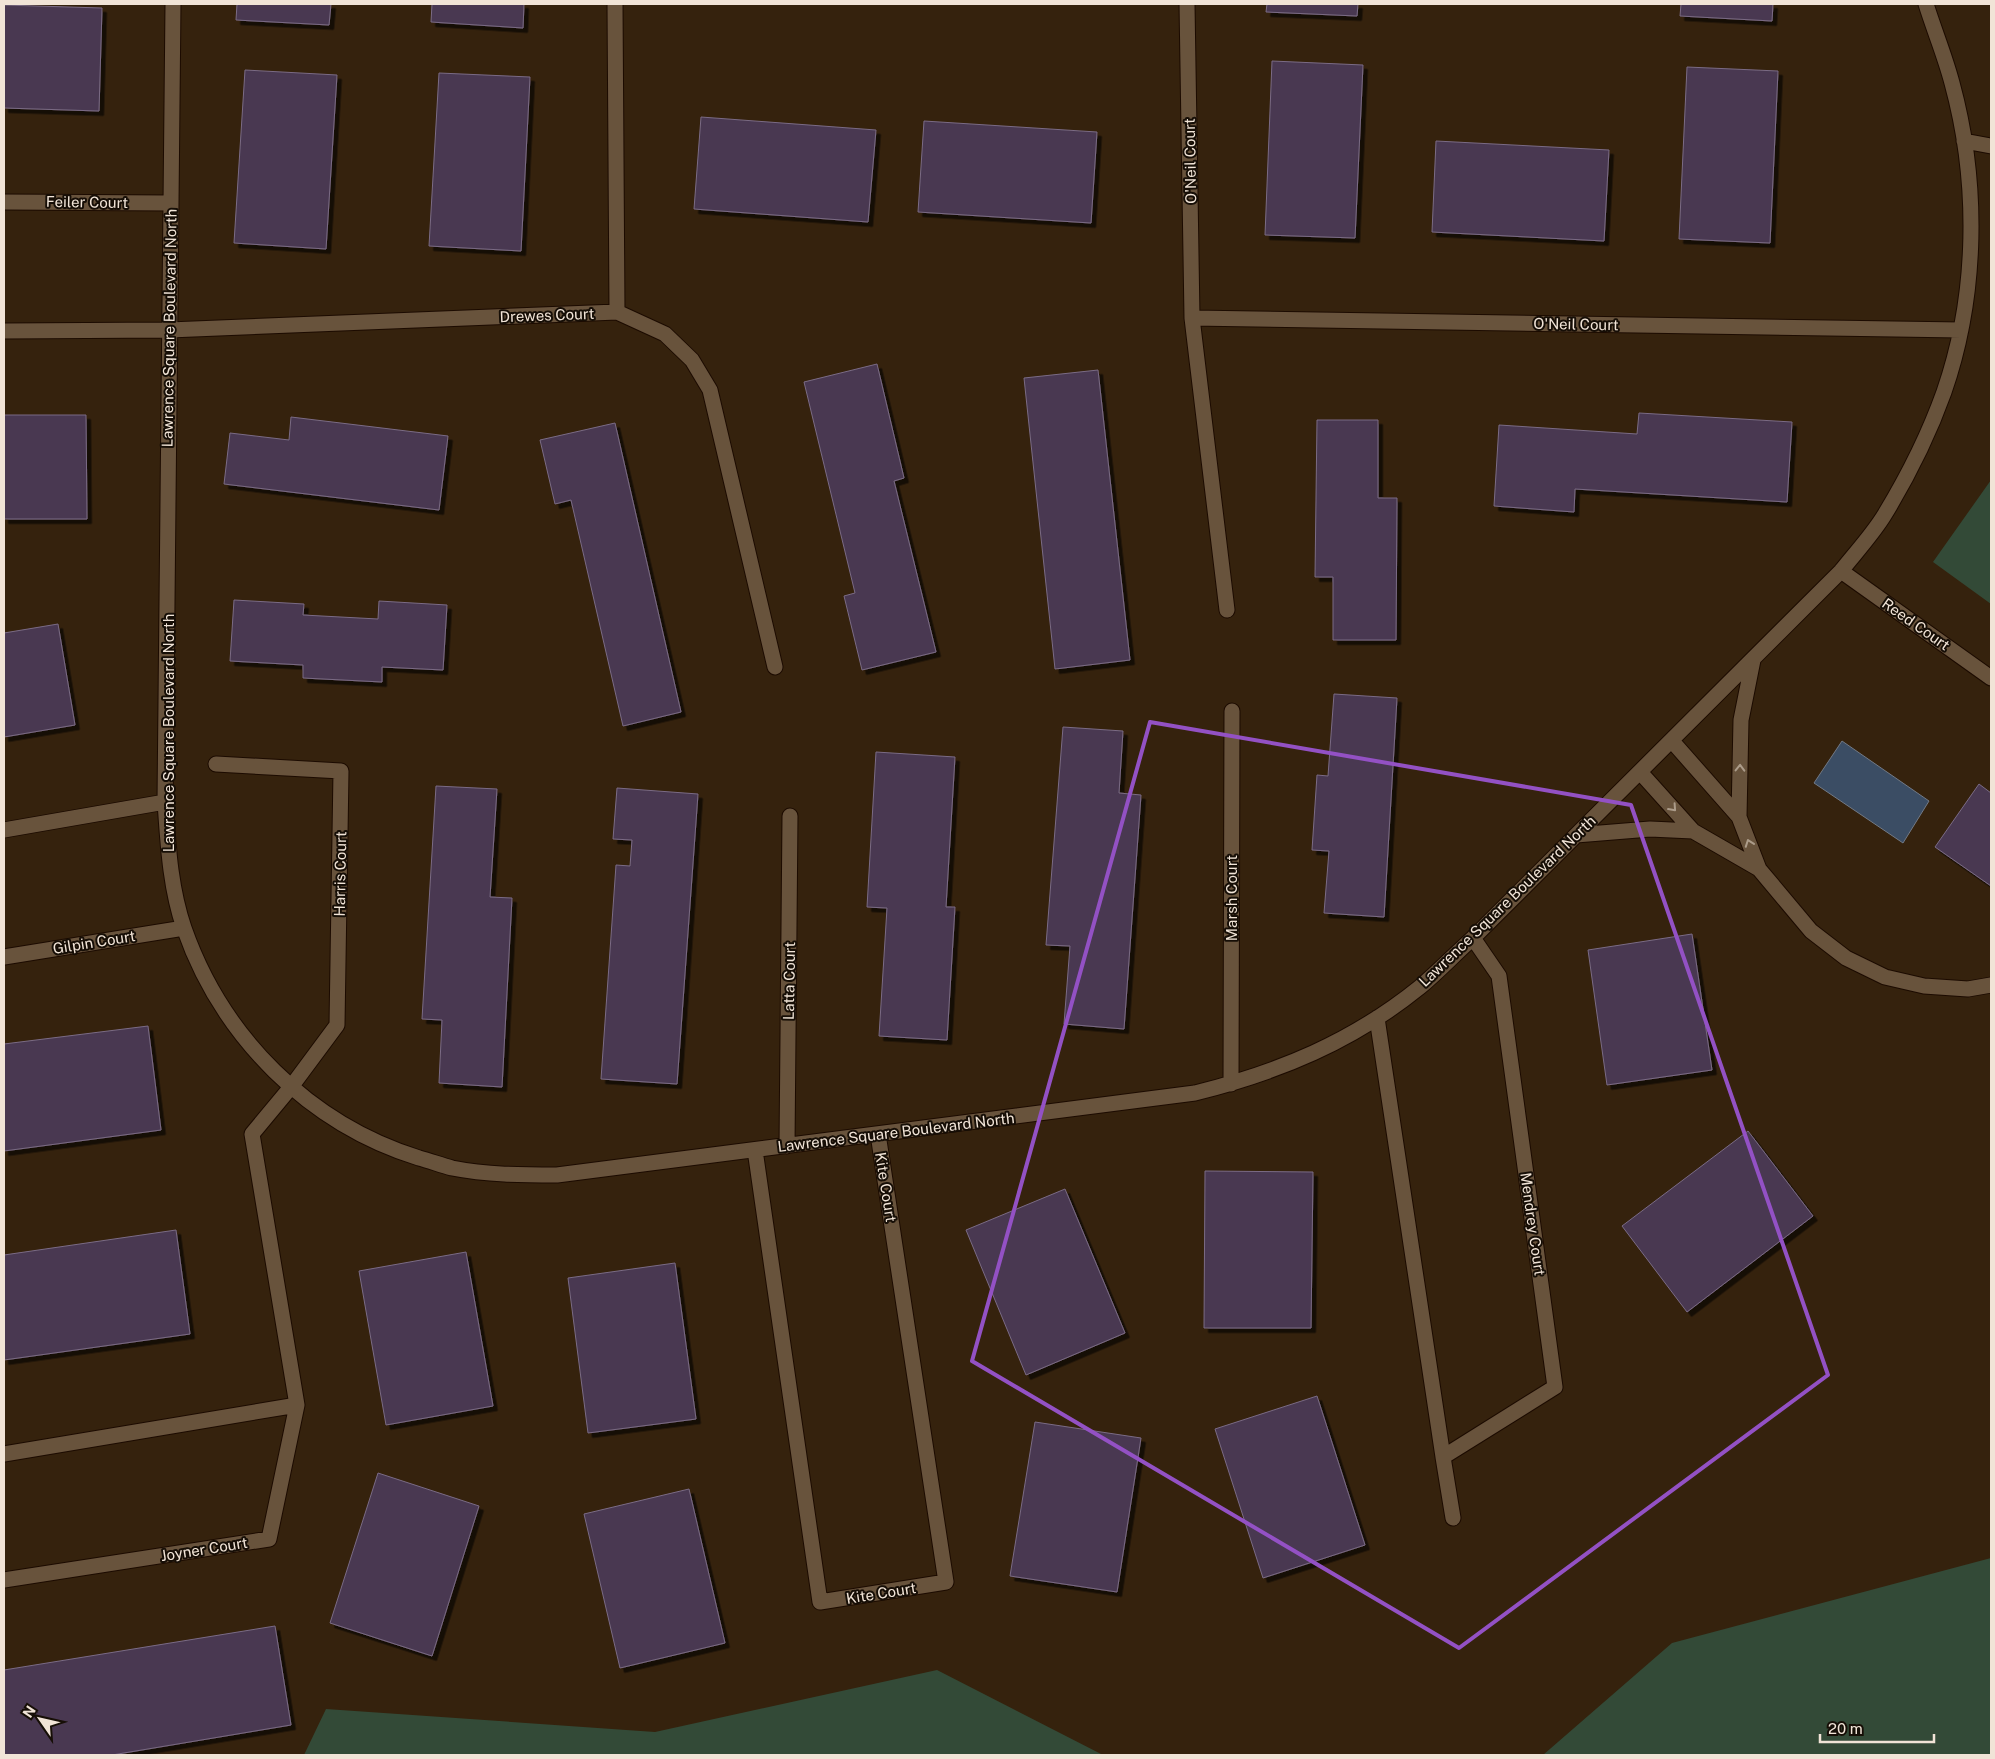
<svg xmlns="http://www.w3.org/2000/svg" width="1995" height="1759" viewBox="0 0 1995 1759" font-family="'Public Sans',sans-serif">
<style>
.green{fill:#334a37}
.water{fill:#3b4d64;stroke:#727a86}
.building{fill:#483951;stroke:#7b6b85;filter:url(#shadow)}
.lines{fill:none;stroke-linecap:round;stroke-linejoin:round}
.street-casing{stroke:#1c0b00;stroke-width:17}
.street{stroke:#68533c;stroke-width:15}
.oneway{stroke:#ac9c8a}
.marked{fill:none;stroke:#9351c4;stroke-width:4;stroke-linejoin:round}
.labels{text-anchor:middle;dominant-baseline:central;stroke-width:4;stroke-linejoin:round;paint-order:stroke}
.street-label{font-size:15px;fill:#f1e4d7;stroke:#160e06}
</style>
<defs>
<filter id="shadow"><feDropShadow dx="4.5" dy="4.5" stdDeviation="0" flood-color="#0009"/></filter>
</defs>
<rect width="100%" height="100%" fill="#35220d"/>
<path class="green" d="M1991 480V604L1933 562Z
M1991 1558V1755H1543L1672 1643Z
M937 1670 1103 1755H304L326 1709 655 1732Z"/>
<path class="water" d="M1842 741 1929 801 1903 843 1814 783Z"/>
<path class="building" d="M237 4H331L329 25 236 20Z
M432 4H524L523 28 431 22Z
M1267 4H1358L1357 16 1266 12Z
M1681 4H1773L1772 21 1680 16Z
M4 5 102 8 99 111 4 108Z
M1272 61 1363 65 1355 238 1265 235Z
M1687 67 1778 71 1770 243 1679 239Z
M245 70 337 75 326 249 234 243Z
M439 73 530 77 521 251 429 246Z
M701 117 876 130 868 222 694 209Z
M924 121 1097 132 1091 223 918 212Z
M1436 141 1609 150 1604 241 1432 232Z
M877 364 904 478 894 481 936 652 862 670 844 596 855 593 804 382Z
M1098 370 1130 660 1055 669 1024 378Z
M1639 413 1792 422 1787 502 1575 489 1574 512 1494 506 1499 425 1637 434Z
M4 415H86L87 519H4Z
M291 417 448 436 439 510 224 484 230 433 289 440Z
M1317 420H1378V498H1397L1396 640H1333V577H1315Z
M615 423 681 712 623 726 571 500 555 504 540 440Z
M234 600 304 604 303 615 378 619 379 601 447 605 443 670 382 667V682L303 678V665L230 661Z
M58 624 75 725 4 737V633Z
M1334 694 1397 698 1384 917 1324 913 1329 851 1312 850 1317 775 1328 776Z
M1063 727 1123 731 1119 793 1141 795 1124 1029 1064 1024 1070 946 1046 945Z
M876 752 955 757 946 907H955L947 1040 879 1036 887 908 867 907Z
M1979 784 1991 793V886L1935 847Z
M436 786 497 789 490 897 512 898 502 1087 439 1083 442 1020 422 1019Z
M617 788 698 794 677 1084 601 1079 616 865 630 866 632 840 613 839Z
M1692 934 1712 1070 1607 1085 1588 950Z
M148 1026 161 1130 4 1151V1044Z
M1748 1131 1813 1216 1687 1312 1622 1226Z
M1205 1171 1313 1172 1311 1328H1204Z
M1065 1189 1125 1333 1026 1375 966 1230Z
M176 1230 190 1334 4 1360V1255Z
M466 1252 493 1406 386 1425 359 1271Z
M675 1263 696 1419 588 1433 568 1278Z
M1317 1396 1365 1545 1263 1578 1215 1429Z
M1035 1422 1141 1438 1117 1592 1010 1576Z
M378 1473 479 1506 432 1656 330 1623Z
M689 1489 725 1643 620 1668 584 1514Z
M275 1626 291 1725 112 1755H4V1670Z"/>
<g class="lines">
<g class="street-casing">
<path id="street" d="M173 4 165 802C168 844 170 887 184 928 222 1037 309 1124 419 1158 430 1161 441 1165 452 1168 487 1175 522 1175 557 1175L1195 1093C1279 1072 1352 1042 1420 987 1438 972 1455 954 1473 938L1841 571C1856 552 1873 534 1885 514 1908 476 1929 434 1944 392 1978 294 1979 182 1952 83 1945 56 1934 30 1926 4
M615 4 617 312
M1187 4 1192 318 1227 610
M1964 141 1991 146
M4 202 170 203
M1192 318 1961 330
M4 331 169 330 617 312 665 334 692 360 710 390 775 667
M1841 571 1991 678
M1753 660 1741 720 1739 817 1759 869
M1672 741 1739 817
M216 764 341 771 337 1025 291 1087 252 1134 297 1405
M1640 772 1693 831 1759 869 1811 931 1846 958 1885 977 1924 986 1968 989 1991 985
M4 830 165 802
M1576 835 1650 829 1693 831
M4 957 184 928
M1377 1018 1443 1457
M1231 1084 1232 711
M787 1146 790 816
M755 1150 820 1602 946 1582 878 1134
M4 1454 297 1405 269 1539 4 1580
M1453 1518 1443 1457 1555 1387 1499 976 1473 938"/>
</g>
<use href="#street" class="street"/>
</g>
<defs><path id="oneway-chevron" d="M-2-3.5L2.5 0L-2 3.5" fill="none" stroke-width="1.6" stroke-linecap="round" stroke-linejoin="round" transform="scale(1.25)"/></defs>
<g class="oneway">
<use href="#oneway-chevron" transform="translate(1740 768) rotate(-89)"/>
<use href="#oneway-chevron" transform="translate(1673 808) rotate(48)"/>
<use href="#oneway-chevron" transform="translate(1749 843) rotate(-110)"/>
</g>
<path class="marked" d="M1150 722 1631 805 1828 1375 1459 1648 972 1361Z"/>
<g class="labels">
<g class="street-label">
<text transform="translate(1190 161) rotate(-91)">O'Neil Court</text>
<text transform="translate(87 202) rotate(1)">Feiler Court</text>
<text transform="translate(547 315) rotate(-2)">Drewes Court</text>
<text transform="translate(1576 324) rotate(1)">O'Neil Court</text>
<text transform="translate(169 328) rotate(-89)">Lawrence Square Boulevard North</text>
<text transform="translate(1916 624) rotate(35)">Reed Court</text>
<text transform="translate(168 733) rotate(-90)">Lawrence Square Boulevard North</text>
<text transform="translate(340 874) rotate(-89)">Harris Court</text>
<text transform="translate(1231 898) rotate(-90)">Marsh Court</text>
<text transform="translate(1507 901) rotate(-44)">Lawrence Square Boulevard North</text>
<text transform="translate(94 942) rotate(-9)">Gilpin Court</text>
<text transform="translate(789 981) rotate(-89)">Latta Court</text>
<text transform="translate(896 1132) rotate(-7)">Lawrence Square Boulevard North</text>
<text transform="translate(886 1187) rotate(81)">Kite Court</text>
<text transform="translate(1533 1224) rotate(82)">Mendrey Court</text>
<text transform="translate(204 1549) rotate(-9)">Joyner Court</text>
<text transform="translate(881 1593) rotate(-9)">Kite Court</text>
</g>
</g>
<rect width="1995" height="1759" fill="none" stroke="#f1e4d7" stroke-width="10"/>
<g transform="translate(40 1719) rotate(304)" stroke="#160e06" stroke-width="4" paint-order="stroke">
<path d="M0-4L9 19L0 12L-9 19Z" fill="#f1e4d7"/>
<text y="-8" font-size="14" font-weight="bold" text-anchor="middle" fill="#f1e4d7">N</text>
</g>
<path d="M1820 1734v8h114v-8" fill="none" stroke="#f1e4d7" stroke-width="2.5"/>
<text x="1828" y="1734" font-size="15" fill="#f1e4d7" stroke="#160e06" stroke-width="4" paint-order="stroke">20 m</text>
</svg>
